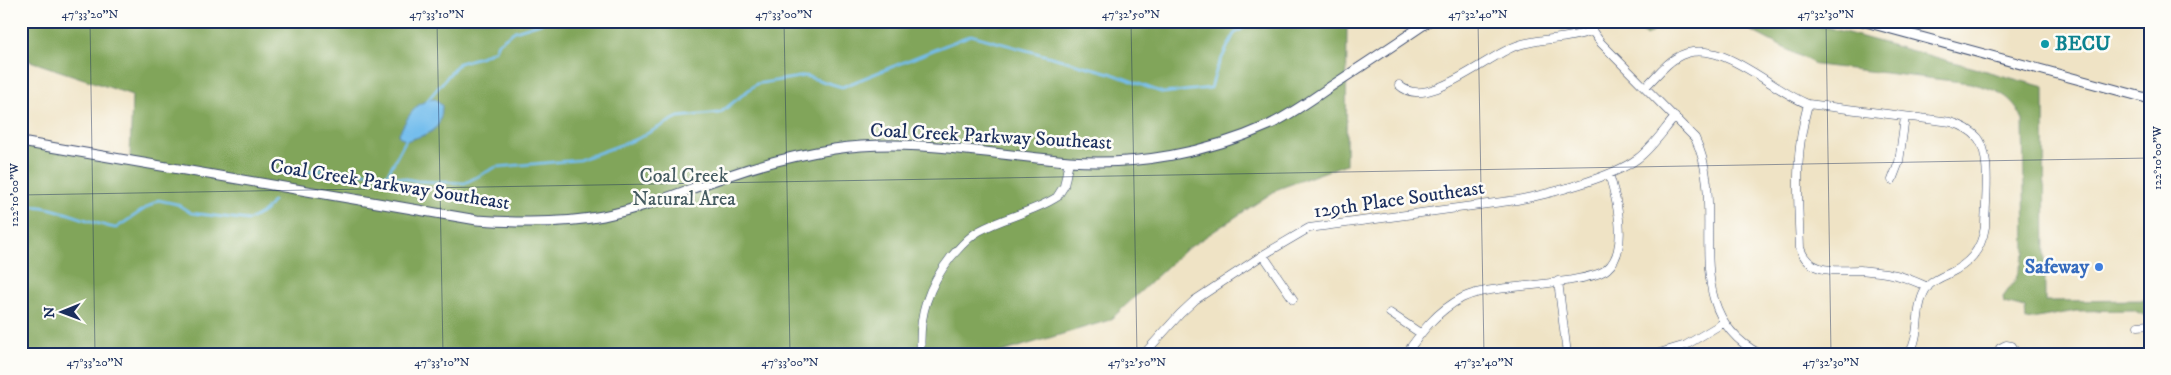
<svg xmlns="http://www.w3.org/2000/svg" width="2171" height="375" viewBox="0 0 2171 375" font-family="'IM FELL DW Pica',serif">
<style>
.forest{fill:#81a55a;stroke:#4e6a5c}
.water{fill:#75beed;stroke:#4876a6}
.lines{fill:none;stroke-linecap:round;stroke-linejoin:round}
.stream{stroke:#75beed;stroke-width:2.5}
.minor-casing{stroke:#3b4a6d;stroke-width:9}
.major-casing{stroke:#3b4a6d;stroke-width:11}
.minor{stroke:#fff;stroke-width:8}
.major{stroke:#fff;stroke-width:9}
.ticks{fill:none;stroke:#1b2f5e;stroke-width:1;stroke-opacity:0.45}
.culture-dot{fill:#0f9aa8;stroke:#fdfcf7;stroke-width:2}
.shop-dot{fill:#3f7fe0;stroke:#fdfcf7;stroke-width:2}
.labels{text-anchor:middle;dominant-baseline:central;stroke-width:5;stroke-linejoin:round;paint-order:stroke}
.culture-label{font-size:20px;font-weight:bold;fill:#0d838f;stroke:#fdfcf7;text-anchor:start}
.street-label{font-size:20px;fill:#1b2f5e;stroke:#fdfcf7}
.park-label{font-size:20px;fill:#445a60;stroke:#fdfcf7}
.shop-label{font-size:20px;font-weight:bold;fill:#366cbe;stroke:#fdfcf7;text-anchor:end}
.neatline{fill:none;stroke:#1b2f5e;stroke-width:2}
.ticks-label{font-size:12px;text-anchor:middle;fill:#1b2f5e}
</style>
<rect width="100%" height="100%" fill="#fdfcf7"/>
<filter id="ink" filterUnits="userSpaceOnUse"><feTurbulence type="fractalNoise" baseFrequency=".02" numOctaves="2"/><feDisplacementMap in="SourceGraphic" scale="10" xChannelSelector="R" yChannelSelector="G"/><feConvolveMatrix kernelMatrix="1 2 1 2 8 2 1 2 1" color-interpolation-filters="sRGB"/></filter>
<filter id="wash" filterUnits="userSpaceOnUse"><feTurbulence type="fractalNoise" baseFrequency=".0096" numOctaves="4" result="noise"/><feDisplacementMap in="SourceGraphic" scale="20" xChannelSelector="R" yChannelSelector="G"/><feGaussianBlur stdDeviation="1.12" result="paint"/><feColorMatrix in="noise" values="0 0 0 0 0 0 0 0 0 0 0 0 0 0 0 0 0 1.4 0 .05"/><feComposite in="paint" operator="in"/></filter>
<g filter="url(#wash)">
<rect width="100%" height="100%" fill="#efe3c5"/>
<path class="forest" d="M21 21H1347L1346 164 1278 189 1184 251 1110 320 995 354H21V141L130 159 132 95 21 58Z
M1634 21H1701C1677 22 1666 22 1646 36Z
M1729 21H1804L2044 87 2045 301 2150 300V318L2133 310 2076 311 2026 320 2025 308 2004 303 2003 297 2016 279 2025 252 2023 120C2012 94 1996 90 1970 83L1817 65 1740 25Z"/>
<path class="water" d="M435 99 442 106C441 134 429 133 406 141L398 135C408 118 414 101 435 99Z"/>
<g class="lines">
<path class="stream" d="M426 102 459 63 480 57 495 50 498 43 515 31 547 21
M300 171 337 170 387 175 407 138
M387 175 417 181 465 183 496 167 579 160 637 139 678 117 720 113 756 84 805 76 842 87 971 35 1110 73 1163 93 1211 88 1217 68 1234 34 1254 21
M21 207C51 202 86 223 116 228L158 200 177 204 191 213 249 220 265 211 273 201"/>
</g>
</g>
<g filter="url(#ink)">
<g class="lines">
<g class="minor-casing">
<path id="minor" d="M1585 21 1601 43 1695 138C1730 210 1674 309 1760 354
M1399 85C1426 112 1488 55 1516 46 1541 37 1565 41 1591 31
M1645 87C1655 78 1664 65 1676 58 1716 32 1770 90 1808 104L1951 122C1961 125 1971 130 1978 138 1992 156 1985 205 1985 227 1981 251 1969 264 1948 274 1941 277 1933 281 1928 286 1913 305 1922 334 1909 354
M1808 104C1794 156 1798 195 1800 248 1809 275 1836 270 1860 270 1870 271 1881 272 1891 274 1904 276 1916 282 1928 287
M1892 180 1899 162 1905 117
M1263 255 1293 299
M1558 281 1567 354
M1390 313 1420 333
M2138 326 2150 325
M921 354C918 316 928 286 951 257 960 247 968 237 979 231 1004 217 1034 212 1057 197L1064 186 1069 161
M1144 354 1180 314 1195 300 1263 255 1309 228 1517 200C1549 194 1611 178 1637 159 1652 148 1663 131 1675 117
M1406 354C1422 331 1437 311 1462 298 1476 291 1492 290 1507 288 1528 285 1593 281 1607 269 1630 250 1616 197 1609 174
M1656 354 1686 345 1723 323
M1998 354 2000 348 2006 345 2012 346 2016 354"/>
</g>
<g class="major-casing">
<path id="major" d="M1862 21 2150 99
M21 142 477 220C519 223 562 224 603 216 645 208 686 190 727 176 761 164 797 155 834 149 912 137 991 155 1069 161 1136 166 1207 153 1269 125 1292 114 1312 99 1333 85 1365 64 1397 43 1429 21
M2148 354 2150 353"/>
</g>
<use href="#minor" class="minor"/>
<use href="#major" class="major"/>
</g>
</g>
<path class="ticks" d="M90 21 95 354M437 21 443 354M784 21 790 354M1131 21 1137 354M1478 21 1484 354M1826 21 1831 354M21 195 2150 158"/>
<circle class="culture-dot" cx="2045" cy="44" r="5"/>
<circle class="shop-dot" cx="2099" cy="267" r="5"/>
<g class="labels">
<g class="culture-label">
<text x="2055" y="44">BECU</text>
</g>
<g class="street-label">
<text transform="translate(991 137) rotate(3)">Coal Creek Parkway Southeast</text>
<text transform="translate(390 185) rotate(9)">Coal Creek Parkway Southeast</text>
<text transform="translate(1399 200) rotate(-8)">129th Place Southeast</text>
</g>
<g class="park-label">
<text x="684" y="176">Coal Creek<tspan x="684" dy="23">Natural Area</tspan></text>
</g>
<g class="shop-label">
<text x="2089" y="267">Safeway</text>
</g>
</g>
<rect width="2171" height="375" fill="none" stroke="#fdfcf7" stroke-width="55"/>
<g transform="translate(62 312) rotate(269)" stroke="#fdfcf7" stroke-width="4" paint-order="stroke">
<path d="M0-4L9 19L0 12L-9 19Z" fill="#1b2f5e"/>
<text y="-8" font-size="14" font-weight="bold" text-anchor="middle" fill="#1b2f5e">N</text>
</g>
<rect x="28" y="28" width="2116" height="320" class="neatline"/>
<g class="ticks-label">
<text x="90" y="18">47°33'20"N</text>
<text x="437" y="18">47°33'10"N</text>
<text x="784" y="18">47°33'00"N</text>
<text x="1131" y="18">47°32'50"N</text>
<text x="1478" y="18">47°32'40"N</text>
<text x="1826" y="18">47°32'30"N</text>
<text transform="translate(2157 158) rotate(-90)" y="4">122°10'00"W</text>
<text transform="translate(14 195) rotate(-90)" y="4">122°10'00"W</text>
<text x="95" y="366">47°33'20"N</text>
<text x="442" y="366">47°33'10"N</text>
<text x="790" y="366">47°33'00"N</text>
<text x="1137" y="366">47°32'50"N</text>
<text x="1484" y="366">47°32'40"N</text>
<text x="1831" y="366">47°32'30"N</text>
</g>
</svg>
